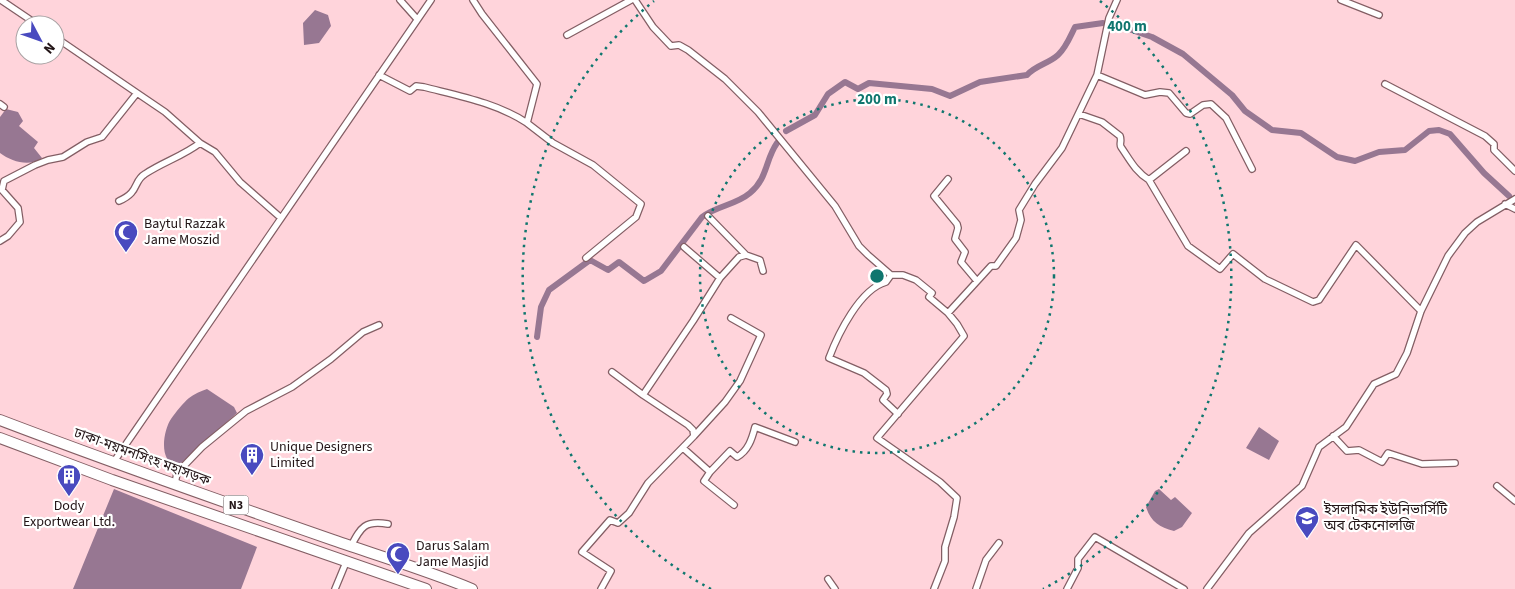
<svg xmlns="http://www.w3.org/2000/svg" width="1515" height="589" viewBox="0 0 1515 589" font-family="'Source Sans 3','Noto Sans Bengali',sans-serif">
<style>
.water{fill:#977792}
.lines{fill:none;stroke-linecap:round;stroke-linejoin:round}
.canal{stroke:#977792;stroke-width:6}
.street-casing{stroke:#835e64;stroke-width:8}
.highway-casing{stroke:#835e64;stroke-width:12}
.street{stroke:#fff;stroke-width:5.5}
.highway{stroke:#fff;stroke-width:10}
.ring{fill:none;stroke:#0f766e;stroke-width:2.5;stroke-dasharray:2.5 5}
.labels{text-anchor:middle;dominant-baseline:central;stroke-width:4.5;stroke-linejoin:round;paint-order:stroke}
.shield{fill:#fff;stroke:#645a5c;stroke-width:1}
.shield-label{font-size:12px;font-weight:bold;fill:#221416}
.poi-label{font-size:14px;fill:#221416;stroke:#fff;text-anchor:start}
.street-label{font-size:14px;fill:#221416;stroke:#fff}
.centre{fill:#0f766e;stroke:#fff;stroke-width:2.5}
.ring-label{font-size:15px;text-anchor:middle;font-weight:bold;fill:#0f766e;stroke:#fff;stroke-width:4.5;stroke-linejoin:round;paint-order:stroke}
</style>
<rect width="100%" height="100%" fill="#ffd4db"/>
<path class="water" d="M315 10 328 15 331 26 319 43 304 45 303 23Z
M6 109 18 112 23 121 19 126 38 142 34 148 42 158C30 167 12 162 0 153V117Z
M207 389 234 407 237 413 178 466C158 463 163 431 171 419 176 412 183 403 189 398 194 394 201 391 207 389Z
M1259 427 1279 441 1269 460 1246 448Z
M114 489 257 547 241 589H73Z
M1159 489 1171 500 1175 497 1192 513 1182 527 1174 531C1159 527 1151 522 1146 507L1155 491Z"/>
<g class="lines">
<path class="canal" d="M1114 24 1152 37 1183 54 1232 95 1245 111 1272 130 1301 133 1337 157 1355 161 1379 152 1405 150 1429 131 1439 130 1450 134 1484 173 1509 196
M786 131 815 115 828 94 845 82 858 89 869 83 932 89 950 96 980 82 1027 75C1036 65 1048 64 1058 55 1066 48 1070 37 1075 27L1103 23
M537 337 541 307 549 290 590 260 608 270 619 262 644 281 661 271 702 217C716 206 736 205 750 193 768 178 765 160 777 143"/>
<g class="street-casing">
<path id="street" d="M1 0 38 25
M400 0 417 19
M473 0 482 14 537 84 527 123 553 143 593 165 641 204 636 217 586 258
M635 0 653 27 671 46 679 45 688 50 725 79 758 112 835 206 859 246 868 255 891 275H903L916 280 932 293 929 297 948 313
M1341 0 1379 15
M567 35 631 0
M55 37 137 93
M379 75 410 91 416 86 424 87C459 96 497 103 527 123
M1097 75 1145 95 1160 92 1169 93 1186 113 1190 114 1203 105 1211 104 1226 118 1252 169
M1385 84 1485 136 1494 144V150L1515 171
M0 104 4 107
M1079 114 1102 122 1120 136C1122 141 1119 144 1121 147 1130 160 1135 171 1149 180
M200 143 215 152 240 182 281 218
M1186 151 1149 180 1188 246 1220 269 1233 254 1265 279 1313 302 1319 300 1356 245 1421 311
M948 179 934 196 957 224 958 228 955 239 965 252 961 262 977 281
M1505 204 1515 209
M708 216 746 255
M0 241 8 236 20 222 18 208 2 190 4 181 35 165 48 160 63 157 87 142 102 137 137 93 165 112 200 143C183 156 163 162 145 174 133 181 140 192 119 201
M684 247 720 278
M891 275 886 282C860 289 838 334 829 358L864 373 886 390 887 394 883 400 898 414
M612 372 643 395
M694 436 725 402 740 381 761 335 731 318
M1333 436 1347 451 1359 450 1382 462 1388 453 1422 464 1455 463
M683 448 710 472 730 451 737 457C748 451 752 439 755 427L795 442
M113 463 431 0
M710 472 704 481 734 505
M175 484 177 473 202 447 246 411 292 387 331 359 363 332 379 325
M1497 486 1515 501
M351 546C361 527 365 520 388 524
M828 579 835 589
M335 589 347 560
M601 589 611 571 582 552 610 520 618 523 629 513 648 483 694 436 693 430 688 425 643 395 693 321 720 278 739 257 746 255 760 260 763 271
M934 589 945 561V547L954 517 957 498 940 482 877 438 964 336 957 324 948 313 991 266H996L1016 238 1021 220 1019 210 1035 184 1062 148 1097 75 1109 18 1117 0
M976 589 986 560 999 543
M1067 589 1078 568V559L1095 537 1184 589
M1207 589 1249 533 1302 486 1319 447 1346 427 1374 384 1396 374 1407 353 1421 311 1448 256 1465 233 1477 222 1515 199"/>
</g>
<g class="highway-casing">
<path id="highway" d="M0 420C110 462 221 501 333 540 379 556 426 570 472 589
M0 438 112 480 426 589"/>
</g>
<use href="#street" class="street"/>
<use href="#highway" class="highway"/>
</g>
<g class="ring">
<circle cx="877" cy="276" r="177"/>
<path d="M711 589A354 354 0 0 1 654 1M1100 1A354 354 0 0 1 1043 589"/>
</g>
<defs>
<g id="mosque-pin" transform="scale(1.25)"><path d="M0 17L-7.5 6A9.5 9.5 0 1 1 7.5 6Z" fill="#494abf" stroke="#fff"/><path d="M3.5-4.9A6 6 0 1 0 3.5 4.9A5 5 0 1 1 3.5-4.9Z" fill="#fff"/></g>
<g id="building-pin" transform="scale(1.25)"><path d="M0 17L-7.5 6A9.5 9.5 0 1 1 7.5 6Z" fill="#494abf" stroke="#fff"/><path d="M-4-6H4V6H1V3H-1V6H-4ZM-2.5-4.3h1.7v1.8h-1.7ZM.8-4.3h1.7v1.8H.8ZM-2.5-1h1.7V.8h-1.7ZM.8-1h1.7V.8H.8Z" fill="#fff"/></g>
<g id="university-pin" transform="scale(1.25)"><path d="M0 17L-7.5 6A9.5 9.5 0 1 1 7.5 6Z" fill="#494abf" stroke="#fff"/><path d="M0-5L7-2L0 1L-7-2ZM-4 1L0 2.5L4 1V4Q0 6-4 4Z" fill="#fff"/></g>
</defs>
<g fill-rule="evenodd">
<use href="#mosque-pin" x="126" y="232"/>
<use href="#building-pin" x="252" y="455"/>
<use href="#building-pin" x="69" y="476"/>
<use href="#university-pin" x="1307" y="518"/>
<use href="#mosque-pin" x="398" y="554"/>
</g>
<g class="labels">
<rect class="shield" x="223.5" y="495.5" width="25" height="19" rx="4"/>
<g class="shield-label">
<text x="236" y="505">N3</text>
</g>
<g class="poi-label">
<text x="144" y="224">Baytul Razzak<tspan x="144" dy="16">Jame Moszid</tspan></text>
<text x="270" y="447">Unique Designers<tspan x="270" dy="16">Limited</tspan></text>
<text x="69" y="506" text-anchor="middle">Dody<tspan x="69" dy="16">Exportwear Ltd.</tspan></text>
<text x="1324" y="510">ইসলামিক ইউনিভার্সিটি<tspan x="1324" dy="16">অব টেকনোলজি</tspan></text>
<text x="416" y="546">Darus Salam<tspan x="416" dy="16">Jame Masjid</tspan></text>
</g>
<g class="street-label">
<text transform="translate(142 457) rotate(20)">ঢাকা-ময়মনসিংহ মহাসড়ক</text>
</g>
</g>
<circle cx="877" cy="276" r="8" class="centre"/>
<g class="ring-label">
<text x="1127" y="31">400 m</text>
<text x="877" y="104">200 m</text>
</g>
<g transform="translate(40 40) rotate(131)"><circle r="24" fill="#ffffff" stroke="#a7a1a2"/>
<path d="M0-4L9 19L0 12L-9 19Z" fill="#494abf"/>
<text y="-8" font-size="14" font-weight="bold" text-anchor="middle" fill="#221416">N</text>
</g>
</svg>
